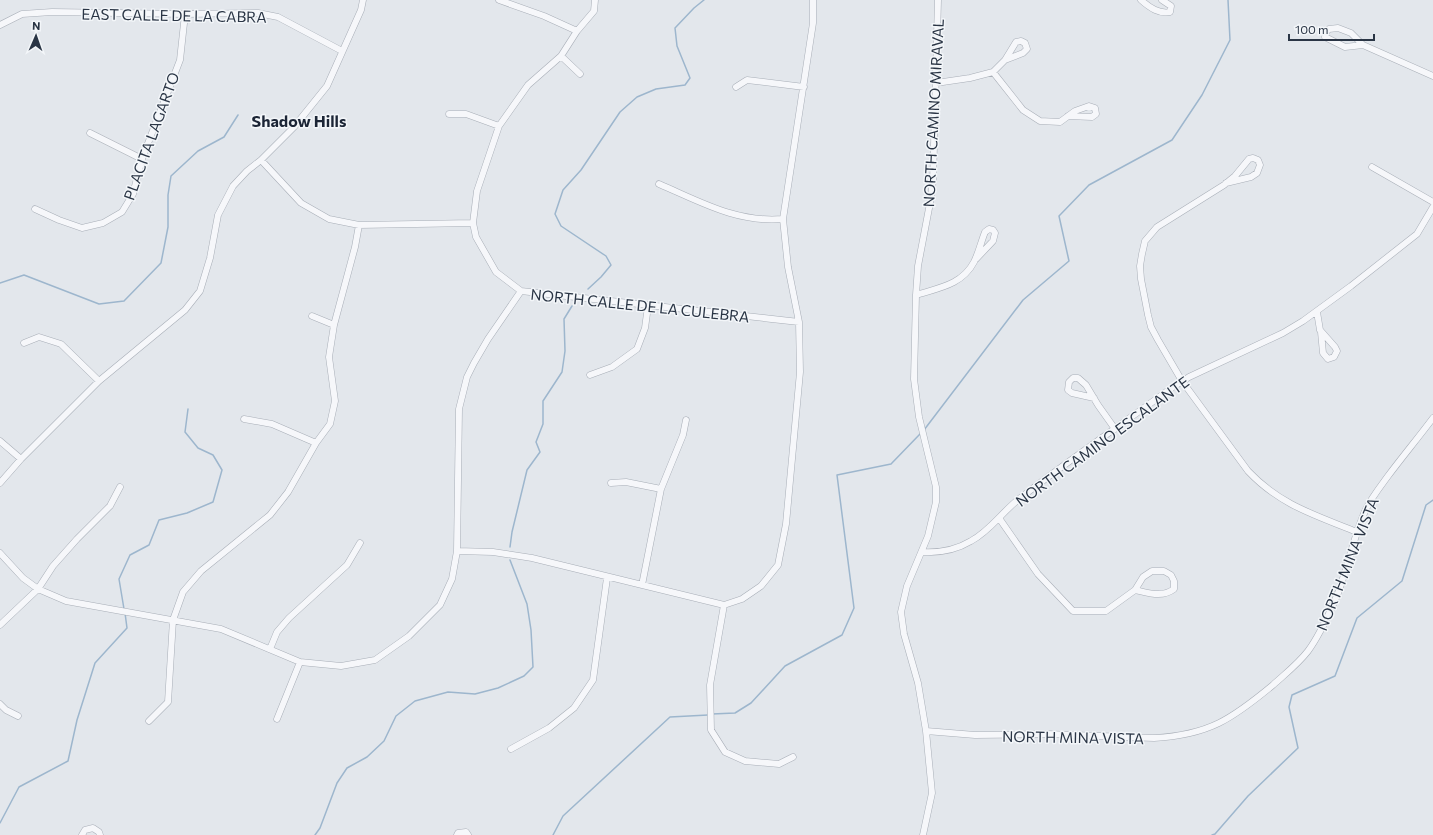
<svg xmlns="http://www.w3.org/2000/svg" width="1433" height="835" viewBox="0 0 1433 835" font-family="Commissioner,sans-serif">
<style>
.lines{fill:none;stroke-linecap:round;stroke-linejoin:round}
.stream{stroke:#9db6cd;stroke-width:1.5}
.minor-casing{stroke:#a8aeb7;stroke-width:7}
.minor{stroke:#f6f7fa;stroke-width:6}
.labels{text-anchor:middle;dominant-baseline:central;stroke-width:3;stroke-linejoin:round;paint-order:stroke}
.street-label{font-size:15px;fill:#2a3545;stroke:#f3f6f9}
.neighbourhood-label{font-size:16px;font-weight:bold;fill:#1c2536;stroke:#f3f6f9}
</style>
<rect width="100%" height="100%" fill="#e3e7ec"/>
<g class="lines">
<path class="stream" d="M0 283 24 275 99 304 124 301 161 263 168 227V195L171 176 198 151 224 137 238 115
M588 289 601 277 611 265 606 256 561 226 555 214 563 190 581 170 620 112 637 97 656 89 685 85 690 78 677 46 675 28 694 8 704 0
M924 430 1023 300 1069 261 1059 216 1089 185 1172 140 1202 95 1230 40 1228 0
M510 547 512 532 527 470 540 452 536 442 543 424V401L562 372 565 351 564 319 572 306
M124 609 119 579 130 555 149 545 159 520 187 513 213 502 222 470 213 455 198 448 185 432 188 409
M712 714 735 713 751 703 785 666 842 635 854 608 837 475 891 464 920 434
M0 823 19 787 68 761 77 720 95 663 127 628 125 613
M315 835 320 828 337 783 347 768 367 757 384 741 396 716 415 701 448 692 475 694 498 688 524 676 533 667 531 630 527 604 510 560
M553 835 563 816 670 717 708 715
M1212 835 1215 834 1248 796 1298 748 1289 707 1292 695 1335 676 1357 618 1402 581 1426 505 1433 500"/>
<g class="minor-casing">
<path id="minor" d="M499 0 544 16 577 31
M595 0 594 11 577 31 561 56 528 85 499 126 477 191 473 223 476 237 496 272 521 291 799 322
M1141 0C1150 8 1159 14 1170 12L1171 6 1162 0
M0 25 22 14 52 12 185 14 258 13 278 17 342 51
M1363 45 1345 47 1325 37 1326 32 1329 29 1338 28 1351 33 1363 45 1433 76
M561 56 580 74
M993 72 1005 60 1023 53 1027 49 1025 43 1021 41 1016 42 1005 60
M936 83 970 78 993 72 1023 110 1040 121 1060 122 1075 111 1089 106 1095 108 1096 114 1092 117 1068 116
M736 87 747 80 804 87
M449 114H466L499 126
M90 133 142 159
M261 160 301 203 329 219 359 225 473 223
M1372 167 1433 202
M1226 183 1251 177 1257 173 1260 165 1258 160 1253 158 1249 159 1235 176 1224 185 1157 227 1145 241 1142 254 1140 266 1141 279 1148 315 1151 327 1158 340 1182 381 1248 471C1280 505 1315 515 1357 532
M659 184C701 202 737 223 783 219
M35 209 59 220 82 228 103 223 122 212 133 194 142 159 180 60 185 14
M916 295C938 288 962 285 974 262 979 252 981 242 985 232L989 229 993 230 995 233 993 241 976 259
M1317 312 1320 330 1321 332 1323 353 1328 359 1334 357 1337 351 1335 347 1320 330
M312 316 334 325
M24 343 39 337 61 344 99 381
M590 375 612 367 637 349 645 328 648 306
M1094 398 1072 393 1068 390 1069 382 1073 378H1078L1086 385 1098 405 1115 429
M244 419 272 424 316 443
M0 441 21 459
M0 483 21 459 99 381 185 310 200 291 210 258 218 215 233 186 247 171 261 160 294 127 327 86 361 10 363 0
M611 483 626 482 661 489
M999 518 1038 574 1073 611H1106L1135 590 1143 577 1152 571H1164L1171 575 1174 581V589C1162 598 1149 593 1135 590
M457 551 493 552 532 558 724 605
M922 552C939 553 956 550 971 541 990 531 1002 512 1019 499 1069 460 1122 424 1173 387L1189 377 1283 333 1303 321 1351 286 1417 234 1433 207
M0 553 23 578 38 589 66 601 221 629 300 662 341 666 375 660 409 636 440 605 452 579 457 551 459 409 467 377 474 363 488 339 521 291
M642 585 661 489 683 435 686 420
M724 605 742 599 761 586 778 565 786 524 800 372 799 322 788 267 783 219 813 23V0
M724 605 710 685 711 730 725 752 745 761 779 764 793 757
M0 625 38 589 53 566 77 539 110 506 120 487
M270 649 277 632 289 618 347 565 360 543
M0 704 6 710 18 716
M277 719 300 662
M149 721 168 702 173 620 183 592 201 571 270 515 288 492 316 443 330 424 335 401 329 357 334 325 355 247 359 225
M926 731 975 735 1047 734 1154 738C1209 735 1232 719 1273 685 1285 674 1298 664 1308 651 1320 635 1328 616 1336 598 1348 569 1353 537 1366 509 1372 497 1380 487 1388 476 1403 456 1418 438 1433 418
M511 749 549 728 574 708 593 680 607 578
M82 835 85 830 93 828 99 832 100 835
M457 835 458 833 466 832 468 835
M923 835 932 793 926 731 918 683 904 634 901 612 907 586 928 536 936 502V487L919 417 914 379 916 295 918 266 930 203 933 181 938 0"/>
</g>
<use href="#minor" class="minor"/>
</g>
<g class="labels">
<g class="street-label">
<text transform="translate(174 15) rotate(1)">EAST CALLE DE LA CABRA</text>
<text transform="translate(933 113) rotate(-87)">NORTH CAMINO MIRAVAL</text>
<text transform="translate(151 136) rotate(-70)">PLACITA LAGARTO</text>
<text transform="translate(640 305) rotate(6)">NORTH CALLE DE LA CULEBRA</text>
<text transform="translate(1102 441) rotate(-36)">NORTH CAMINO ESCALANTE</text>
<text transform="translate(1347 564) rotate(-68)">NORTH MINA VISTA</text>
<text transform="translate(1073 737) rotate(1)">NORTH MINA VISTA</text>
</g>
<g class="neighbourhood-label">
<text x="299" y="120">Shadow Hills</text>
</g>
</g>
<g transform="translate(36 36) rotate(2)" stroke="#f3f6f9" stroke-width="3" paint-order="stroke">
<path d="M0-3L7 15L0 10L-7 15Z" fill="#2a3545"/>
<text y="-6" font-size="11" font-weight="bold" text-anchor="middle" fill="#2a3545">N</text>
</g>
<path d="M1289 34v6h85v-6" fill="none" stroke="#2a3545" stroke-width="2"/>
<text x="1295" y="34" font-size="12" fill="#2a3545" stroke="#f3f6f9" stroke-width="3" paint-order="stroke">100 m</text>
</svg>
